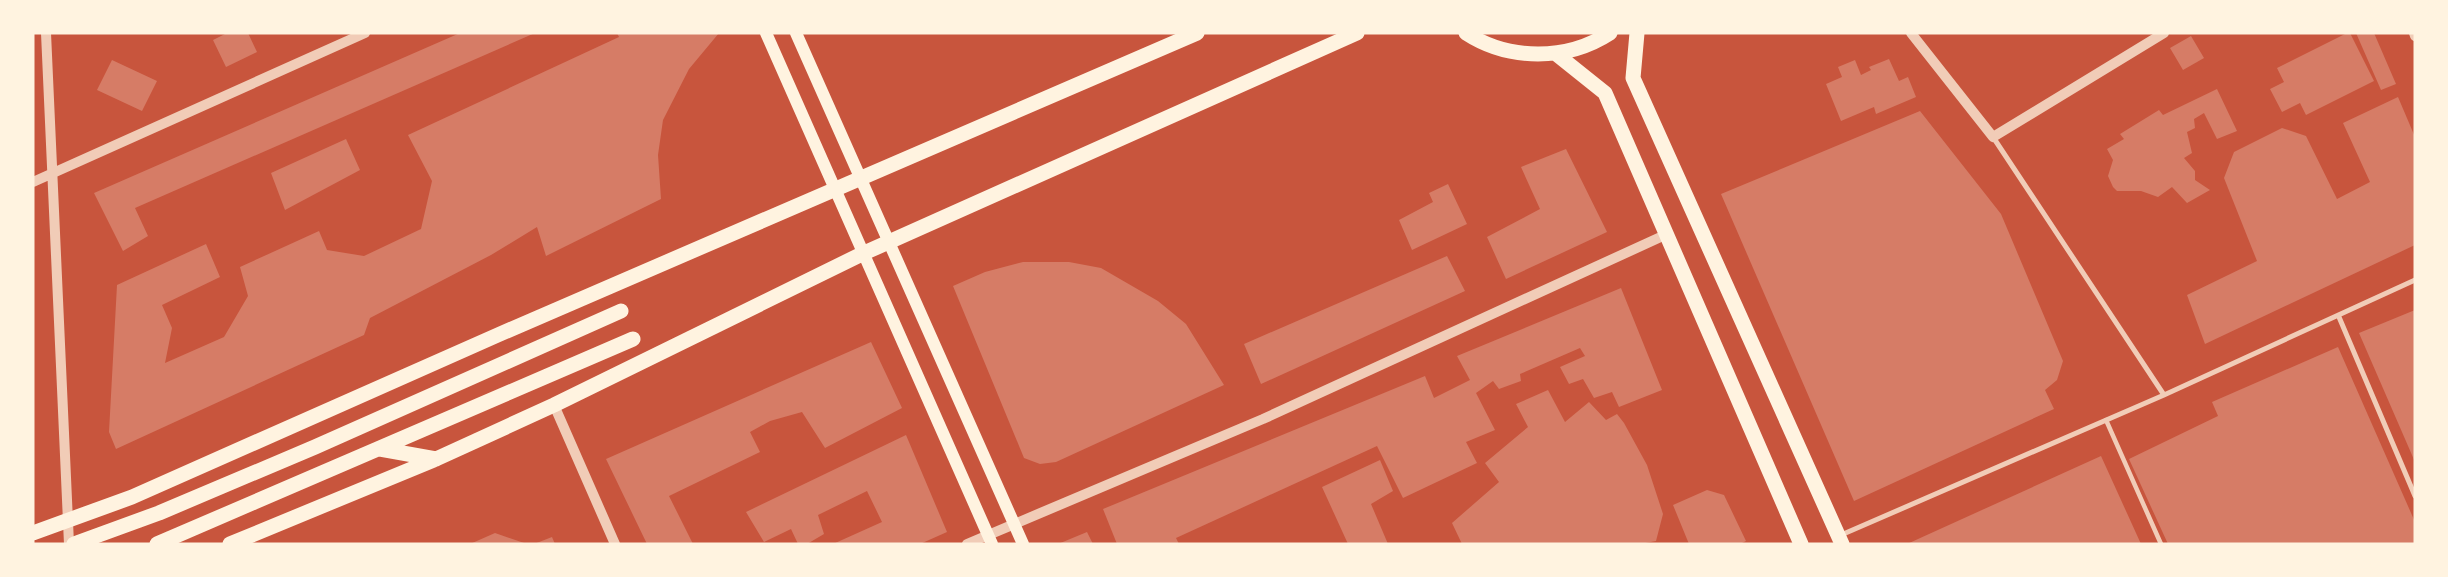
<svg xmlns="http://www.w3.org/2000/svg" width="2448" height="577" viewBox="0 0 2448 577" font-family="'PT Sans Narrow',sans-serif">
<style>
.building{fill:#d67c66}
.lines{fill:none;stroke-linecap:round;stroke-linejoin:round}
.service{stroke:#f1ccb7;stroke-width:4.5}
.pedestrian{stroke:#f1ccb7;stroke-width:5}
.tertiary{stroke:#f1ccb7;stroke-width:10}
.secondary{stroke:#fff3e0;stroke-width:12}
.primary{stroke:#fff3e0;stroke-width:15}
</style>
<rect width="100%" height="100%" fill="#c8553d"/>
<path class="building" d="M227 33H248L257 52 226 67 213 40Z
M460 33H535L135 208 148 236 123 251 94 193Z
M617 33H719L689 69 663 120 658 155 661 199 546 256 537 227 491 255 370 318 364 335 116 449 109 432 117 285 206 244 220 277 162 305 172 328 165 363 224 337 248 296 240 267 319 231 327 250 364 256 421 229 432 181 408 135 619 37Z
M2347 33H2350L2374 81 2306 115 2300 103 2282 112 2270 89 2284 82 2277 68Z
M2356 33H2374L2396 84 2381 90Z
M2191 36 2204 58 2183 70 2170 48Z
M1889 59 1899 81 1908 77 1916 97 1876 114 1874 107 1841 121 1826 84 1842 77 1838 67 1855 60 1861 75 1871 70 1869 67Z
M112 60 157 81 142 111 97 90Z
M2217 89 2237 131 2217 139 2204 113 2194 119 2195 128 2187 132 2192 153 2184 158 2195 171V180L2210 190 2187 203 2172 187 2158 197 2141 191H2117L2113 187 2108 176 2113 160 2107 149 2124 139 2120 134 2159 110 2163 115Z
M2398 97 2415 137V245L2205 344 2187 295 2257 261 2224 178 2234 152 2282 128 2306 136 2337 199 2370 182 2343 123Z
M1920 111 2001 214 2063 361 2057 380 2045 390 2054 409 1854 501 1721 194Z
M346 139 360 170 285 210 271 173Z
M1566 149 1607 232 1506 279 1487 237 1540 209 1521 167Z
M1448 184 1467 224 1412 250 1399 220 1433 202 1429 193Z
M1447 256 1465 291 1261 384 1244 344Z
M1023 262H1069L1101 268 1158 301 1186 324 1224 385 1056 462 1040 464 1024 458 953 286 985 272Z
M1621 288 1662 390 1619 407 1612 392 1594 398 1583 379 1569 384 1560 367 1585 356 1580 348 1520 374 1521 381 1499 389 1493 381 1476 393 1495 430 1466 442 1477 463 1403 498 1377 446 1176 538 1179 544H1117L1103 509 1425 376 1434 398 1470 380 1457 356Z
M2415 310V462L2359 333Z
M871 342 902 408 825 448 802 412 770 421 750 432 760 452 669 496 693 544H647L606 459Z
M2338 347 2415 522V544H2168L2129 459 2218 416 2212 402Z
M1548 390 1565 422 1589 402 1606 420 1617 414 1624 423 1647 465 1663 514 1656 541 1640 544H1462L1452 523 1499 482 1485 463 1528 427 1516 404Z
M906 435 947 532 920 544H833L882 522 867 491 818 515 824 534 807 544H798L791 529 764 542 746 512Z
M2101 456 2141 544H1907Z
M1380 460 1393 491 1371 504 1388 544H1348L1322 487Z
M1707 490 1724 495 1746 541 1740 544H1689L1673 505Z
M1087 532 1093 544H1058Z
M495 533 527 544H470Z
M552 537 555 544H534Z"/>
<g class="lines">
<path class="service" d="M2106 420 2161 544"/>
<path class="pedestrian" d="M1993 137 2164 395
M2339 317 2415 496
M1841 535 2164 395 2415 280"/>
<path class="tertiary" d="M46 33 69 544
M1911 33 1993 137 2164 33
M2414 33 2415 36
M33 182 365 33
M554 405 615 544
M967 544 1263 419 1665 235"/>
<path class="secondary" d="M766 33 992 544
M796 33 1023 544"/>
<path class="primary" d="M1466 33C1509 61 1567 61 1610 33
M1637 33 1633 78 1842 544
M1555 53 1605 93 1801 544
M380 449 436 459
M33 533 132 497 500 334 1197 33
M74 544 159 513 315 447 621 311
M157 544 633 339
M230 544 436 459 554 405 864 253 1357 33"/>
</g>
<rect width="2448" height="577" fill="none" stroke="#fff3e0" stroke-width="69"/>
</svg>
